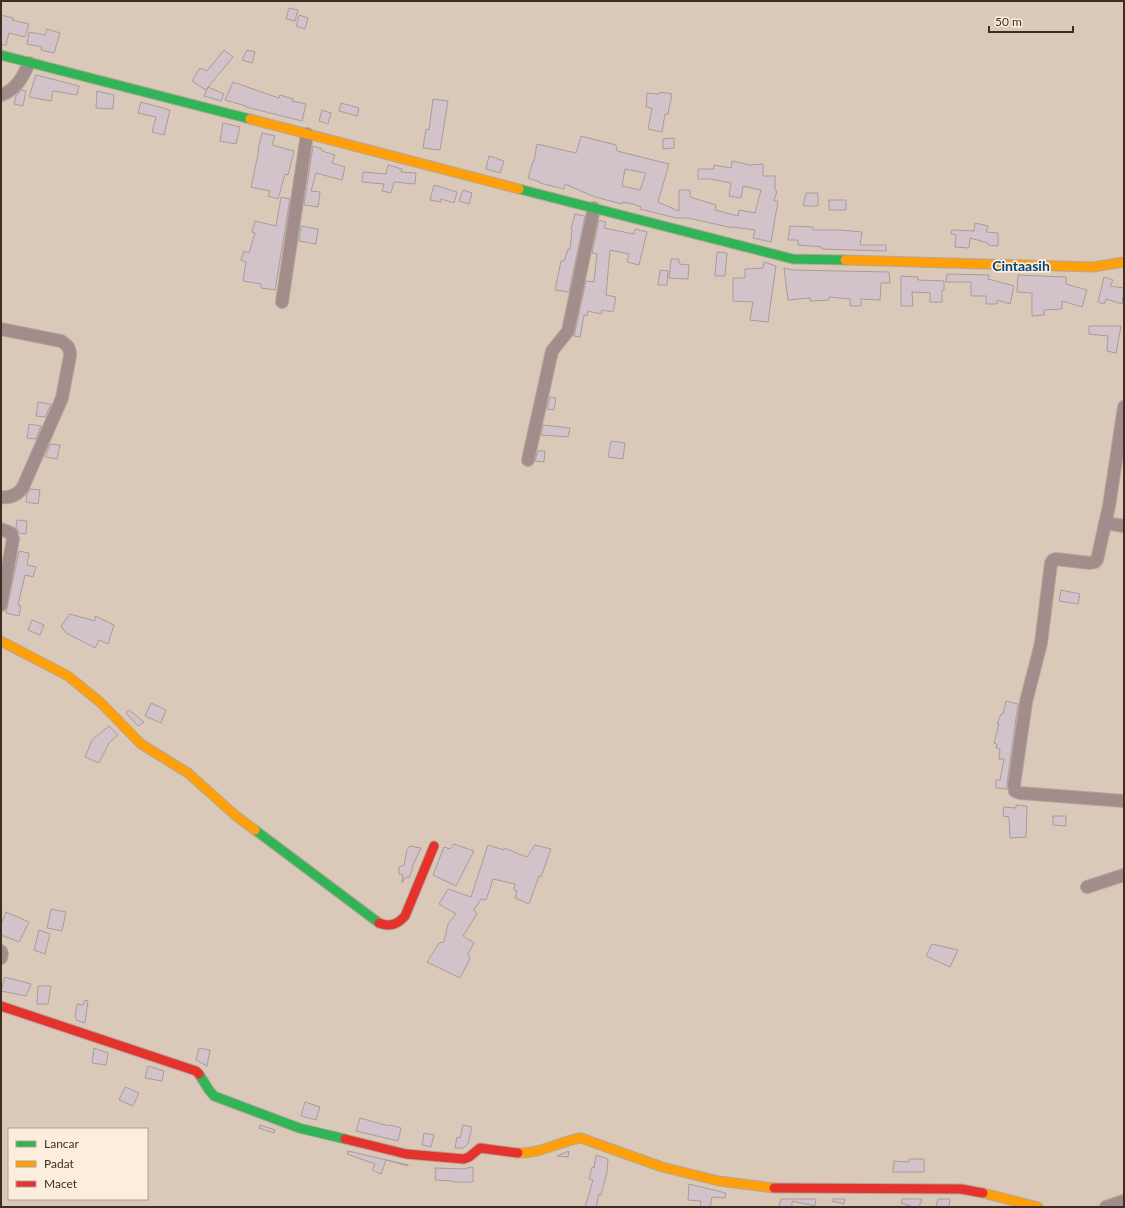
<svg xmlns="http://www.w3.org/2000/svg" width="1125" height="1208" viewBox="0 0 1125 1208" font-family="Lato,sans-serif">
<style>
.building{fill:#d2c3ca;stroke:#a79c9c;fill-rule:evenodd}
.lines{fill:none;stroke-linecap:round;stroke-linejoin:round}
.street-casing{stroke:#b5a799;stroke-width:14}
.fast-casing{stroke:#b5a799;stroke-width:11}
.slow-casing{stroke:#b5a799;stroke-width:11}
.jam-casing{stroke:#b5a799;stroke-width:11}
.street{stroke:#a38d8c;stroke-width:12}
.fast{stroke:#30b455;stroke-width:9}
.slow{stroke:#ff9f0a;stroke-width:9}
.jam{stroke:#e5322d;stroke-width:9}
.labels{text-anchor:middle;dominant-baseline:central;stroke-width:3.5;stroke-linejoin:round;paint-order:stroke}
.quarter-label{font-size:14px;font-weight:bold;fill:#004775;stroke:#fdeddd}
</style>
<rect width="100%" height="100%" fill="#dac9b8"/>
<path class="building" d="M289 8 298 10 295 21 286 19Z
M1 15 13 18 12 20 29 24 25 37 9 33 6 45H1Z
M299 15 308 18 305 29 296 26Z
M47 29 60 33 54 53 41 50 42 47 27 44 29 32 45 35Z
M224 50 233 57 208 87 224 94 221 101 204 96 208 87 206 90 192 81 200 68 207 71Z
M247 50 255 52 252 63 242 60Z
M36 75 79 86 77 95 53 91 51 101 29 97Z
M233 82 279 98 280 95 293 99 292 101 306 104 302 121 246 107V106L225 100Z
M21 90 26 91 23 106 14 104 16 96Z
M97 91 114 95 113 109 96 108Z
M660 92 672 94 668 114H665L662 132 648 129 652 108 646 107 647 93 659 94Z
M433 99 448 101 440 150 423 148 426 129 429 130Z
M141 102 170 110 164 135 152 132 156 117 138 113Z
M341 103 359 108 357 116 339 111Z
M322 110 331 113 328 124 319 121Z
M223 123 240 127 236 144 220 141Z
M262 133 275 136 272 145 294 151 288 175 285 174 278 199 268 196 270 191 251 187 259 150H258Z
M581 136 616 145 617 151 669 164 658 202 679 211V190H690V197L716 205 715 210 738 216 739 210 755 213 761 190 743 186 741 198 729 196 731 183 710 179H698V169H714V165L731 168 732 161 750 165 763 164V176H775V190L777 191 774 201H778L771 242 753 238 755 230 733 227V228L688 218H676L640 209 641 207 633 204 622 202V204L595 197 565 184 564 189 540 183V182L528 178 533 161H534L537 144 576 153ZM625 169 646 173 640 190 622 186Z
M674 138V148L663 149V139Z
M313 146 322 149V151L335 155 332 163 345 167 342 180 316 173 311 191 320 192 318 207 304 205Z
M489 156 504 161 500 173 486 169Z
M388 165 402 169 401 172 416 173 415 184 394 182 391 193 382 191 384 184 362 182 363 172 386 174Z
M434 185 457 192 454 203 441 199V202L430 200Z
M463 190 472 193 469 204 459 201Z
M806 193H818V206H803Z
M281 197 290 199 275 290 261 288V284L243 281 246 262 241 260 244 251 249 253 255 233 252 232 255 221 276 226Z
M829 200H846V210H829Z
M575 214 585 216 569 292 555 290 561 261H564L568 249 570 250 572 230 571 229Z
M599 220 606 222 604 228 634 234 635 229 647 232 639 265 627 262 629 254 610 250 606 295 616 297 613 312 602 310 601 314 588 311 587 316 584 315 580 337 574 336 586 281 594 282 597 254 592 253Z
M975 223 988 226 986 232 998 233V246L988 245V243L970 238 969 248 955 247 956 235 951 234 952 230 974 231Z
M301 226 318 229 316 244 299 241Z
M790 226 813 227V230H840L862 232 860 245H886V251L822 249V247L798 245V240H788Z
M717 252 727 253 725 276H715Z
M671 259H679V264L689 265 688 279 669 278Z
M764 262 776 266 768 322 750 320 753 302 733 301V278H745V269L763 268Z
M784 268 793 270 889 272 890 283H881L880 300 861 299V306H850V299L829 297V300L810 301V298L788 300Z
M660 270 668 271 667 285H658Z
M947 274 989 275 988 279 1014 286 1010 304 997 300V304H986V296H971V282H946Z
M1018 275 1066 277V284L1087 290 1082 307 1062 301V309L1044 310V315L1032 316V293L1017 292Z
M901 276 918 277V280L944 281V290H942V302H930V293L912 292 913 306H901Z
M1104 277 1113 280 1110 286 1124 288 1122 304 1106 299 1104 304 1098 302Z
M1089 326H1121L1116 353 1107 351 1108 336 1089 334Z
M550 397 556 398 554 410 547 409Z
M38 402 51 404 45 417 36 416Z
M29 424 41 426 36 439 27 438Z
M543 425 570 428 568 437 541 435Z
M611 441 625 443 623 459 608 457Z
M50 444 60 445 57 459 45 457Z
M538 451H545L544 462 535 461Z
M30 489 40 490 38 504 26 502 27 494Z
M17 520 27 521 26 534 19 533 16 527Z
M19 551 29 553 27 565 36 567 33 577 25 575 18 605 21 606 19 616 6 613Z
M1061 590 1080 594 1078 604 1059 601Z
M70 614 95 621V616L114 625 108 644 99 640 95 648 66 633 61 626Z
M32 620 44 625 40 635 28 630Z
M1006 701 1018 704 1007 784V789L996 788V780H1000L1004 759H999L1000 749 996 748 997 744 994 743 999 724H997L1001 714H1003Z
M151 703 166 710 161 723 145 716Z
M129 710 144 722 138 726 126 713Z
M109 726 118 735 109 743 99 763 85 757 92 740Z
M1016 805 1027 806 1026 837 1010 838 1009 817 1003 816 1004 807 1016 808Z
M1053 816H1066V826L1053 825Z
M454 844 474 851 456 886 433 875 444 847 450 849Z
M488 845 504 850V848L527 857 535 845 551 849 541 877 539 876 529 904 515 898 517 891 514 890 515 884 493 879 486 900 481 899 474 910 477 914 463 936 474 943 468 954 470 959 460 978 427 962 439 943 444 942 448 924 456 914 439 904 448 889 471 897Z
M410 846 421 848 412 867H413L409 878 406 877 402 883 403 875 399 874V867L404 865 407 850Z
M51 909 66 912 62 931 47 928Z
M6 912 29 922 19 942 1 935V924Z
M39 930 50 934 45 954 34 950Z
M932 944 958 950 950 967 926 956Z
M5 977 31 984 26 996 1 991Z
M38 986H51L48 1004H37Z
M85 1000 88 1001 85 1023 76 1020 77 1019 75 1017 77 1004 83 1005Z
M94 1048 108 1053 106 1065 92 1063Z
M199 1048 210 1050 207 1066 196 1060Z
M148 1066 164 1071 162 1081 145 1078Z
M125 1087 139 1093 133 1106 119 1100Z
M305 1102 320 1107 316 1120 301 1116Z
M360 1118 389 1126 390 1125 401 1128 398 1141 356 1131Z
M260 1125 275 1130 274 1133 259 1128Z
M463 1125 472 1127 468 1144 463 1148H455L457 1137 460 1138Z
M424 1133 434 1135 431 1147 422 1145Z
M348 1151 404 1164 408 1165V1166L386 1160 381 1174 372 1170 375 1164 347 1154Z
M569 1151 568 1157 557 1156 564 1153Z
M596 1155 608 1159 607 1172 601 1195 599 1194 596 1207H585L593 1180 589 1179 592 1167 594 1168Z
M909 1159H924V1172H893L894 1161 909 1162Z
M472 1167H473V1182H453V1181L435 1180 436 1170 434 1168 464 1169Z
M689 1184 726 1193 725 1198 712 1197 710 1207H700L701 1201 688 1200Z
M781 1199H816L815 1206 792 1201V1207H779Z
M832 1199H845L844 1204 832 1201Z
M902 1199H922L919 1207H914L901 1203Z
M938 1199H950L949 1207H936Z"/>
<g class="lines">
<g class="street-casing">
<path id="street" d="M1 95C16 90 23 77 29 63
M282 302 307 134
M1 329 61 341C68 345 70 348 70 356L62 398 23 487C18 495 11 498 1 497
M1124 407 1109 506 1097 560 1095 562 1090 563 1056 559 1053 560 1051 563 1041 643 1026 702 1014 785 1015 791 1020 793 1124 801
M528 460 552 351 568 331 594 208
M1105 523 1124 526
M1 529 11 533 13 539 1 605
M1087 887 1124 875
M1 951 2 954 1 958
M1106 1207 1124 1201"/>
</g>
<g class="fast-casing">
<path id="fast" d="M1 55 250 119
M519 189 793 259 845 260
M255 830 379 923
M199 1074 209 1090 214 1096 299 1128 345 1139"/>
</g>
<g class="slow-casing">
<path id="slow" d="M250 119 519 189
M845 260 1093 267 1124 262
M1 641 68 676 101 703 141 744 188 773 236 816 255 830
M518 1153C540 1154 560 1141 581 1138L662 1167 719 1181 774 1188
M983 1193 1038 1207"/>
</g>
<g class="jam-casing">
<path id="jam" d="M379 923C390 927 397 925 405 916L434 846
M1 1006 196 1071 199 1074
M345 1139 406 1154 464 1159 469 1157 480 1148 518 1153
M774 1188 961 1189 983 1193"/>
</g>
<use href="#street" class="street"/>
<use href="#fast" class="fast"/>
<use href="#slow" class="slow"/>
<use href="#jam" class="jam"/>
</g>
<g class="labels">
<g class="quarter-label">
<text x="1021" y="265">Cintaasih</text>
</g>
</g>
<rect width="1125" height="1208" fill="none" stroke="#3b2f22" stroke-width="4"/>
<rect x="8" y="1128" width="140" height="72" fill="#fdeddd" stroke="#afa192"/>
<rect x="16" y="1141" width="20" height="6" fill="#30b455" stroke="#afa192"/>
<text x="44" y="1148" font-size="12" fill="#3b2f22">Lancar</text>
<rect x="16" y="1161" width="20" height="6" fill="#ff9f0a" stroke="#afa192"/>
<text x="44" y="1168" font-size="12" fill="#3b2f22">Padat</text>
<rect x="16" y="1181" width="20" height="6" fill="#e5322d" stroke="#afa192"/>
<text x="44" y="1188" font-size="12" fill="#3b2f22">Macet</text>
<path d="M989 26v6h84v-6" fill="none" stroke="#3b2f22" stroke-width="2"/>
<text x="995" y="26" font-size="12" fill="#3b2f22" stroke="#fdeddd" stroke-width="3" paint-order="stroke">50 m</text>
</svg>
